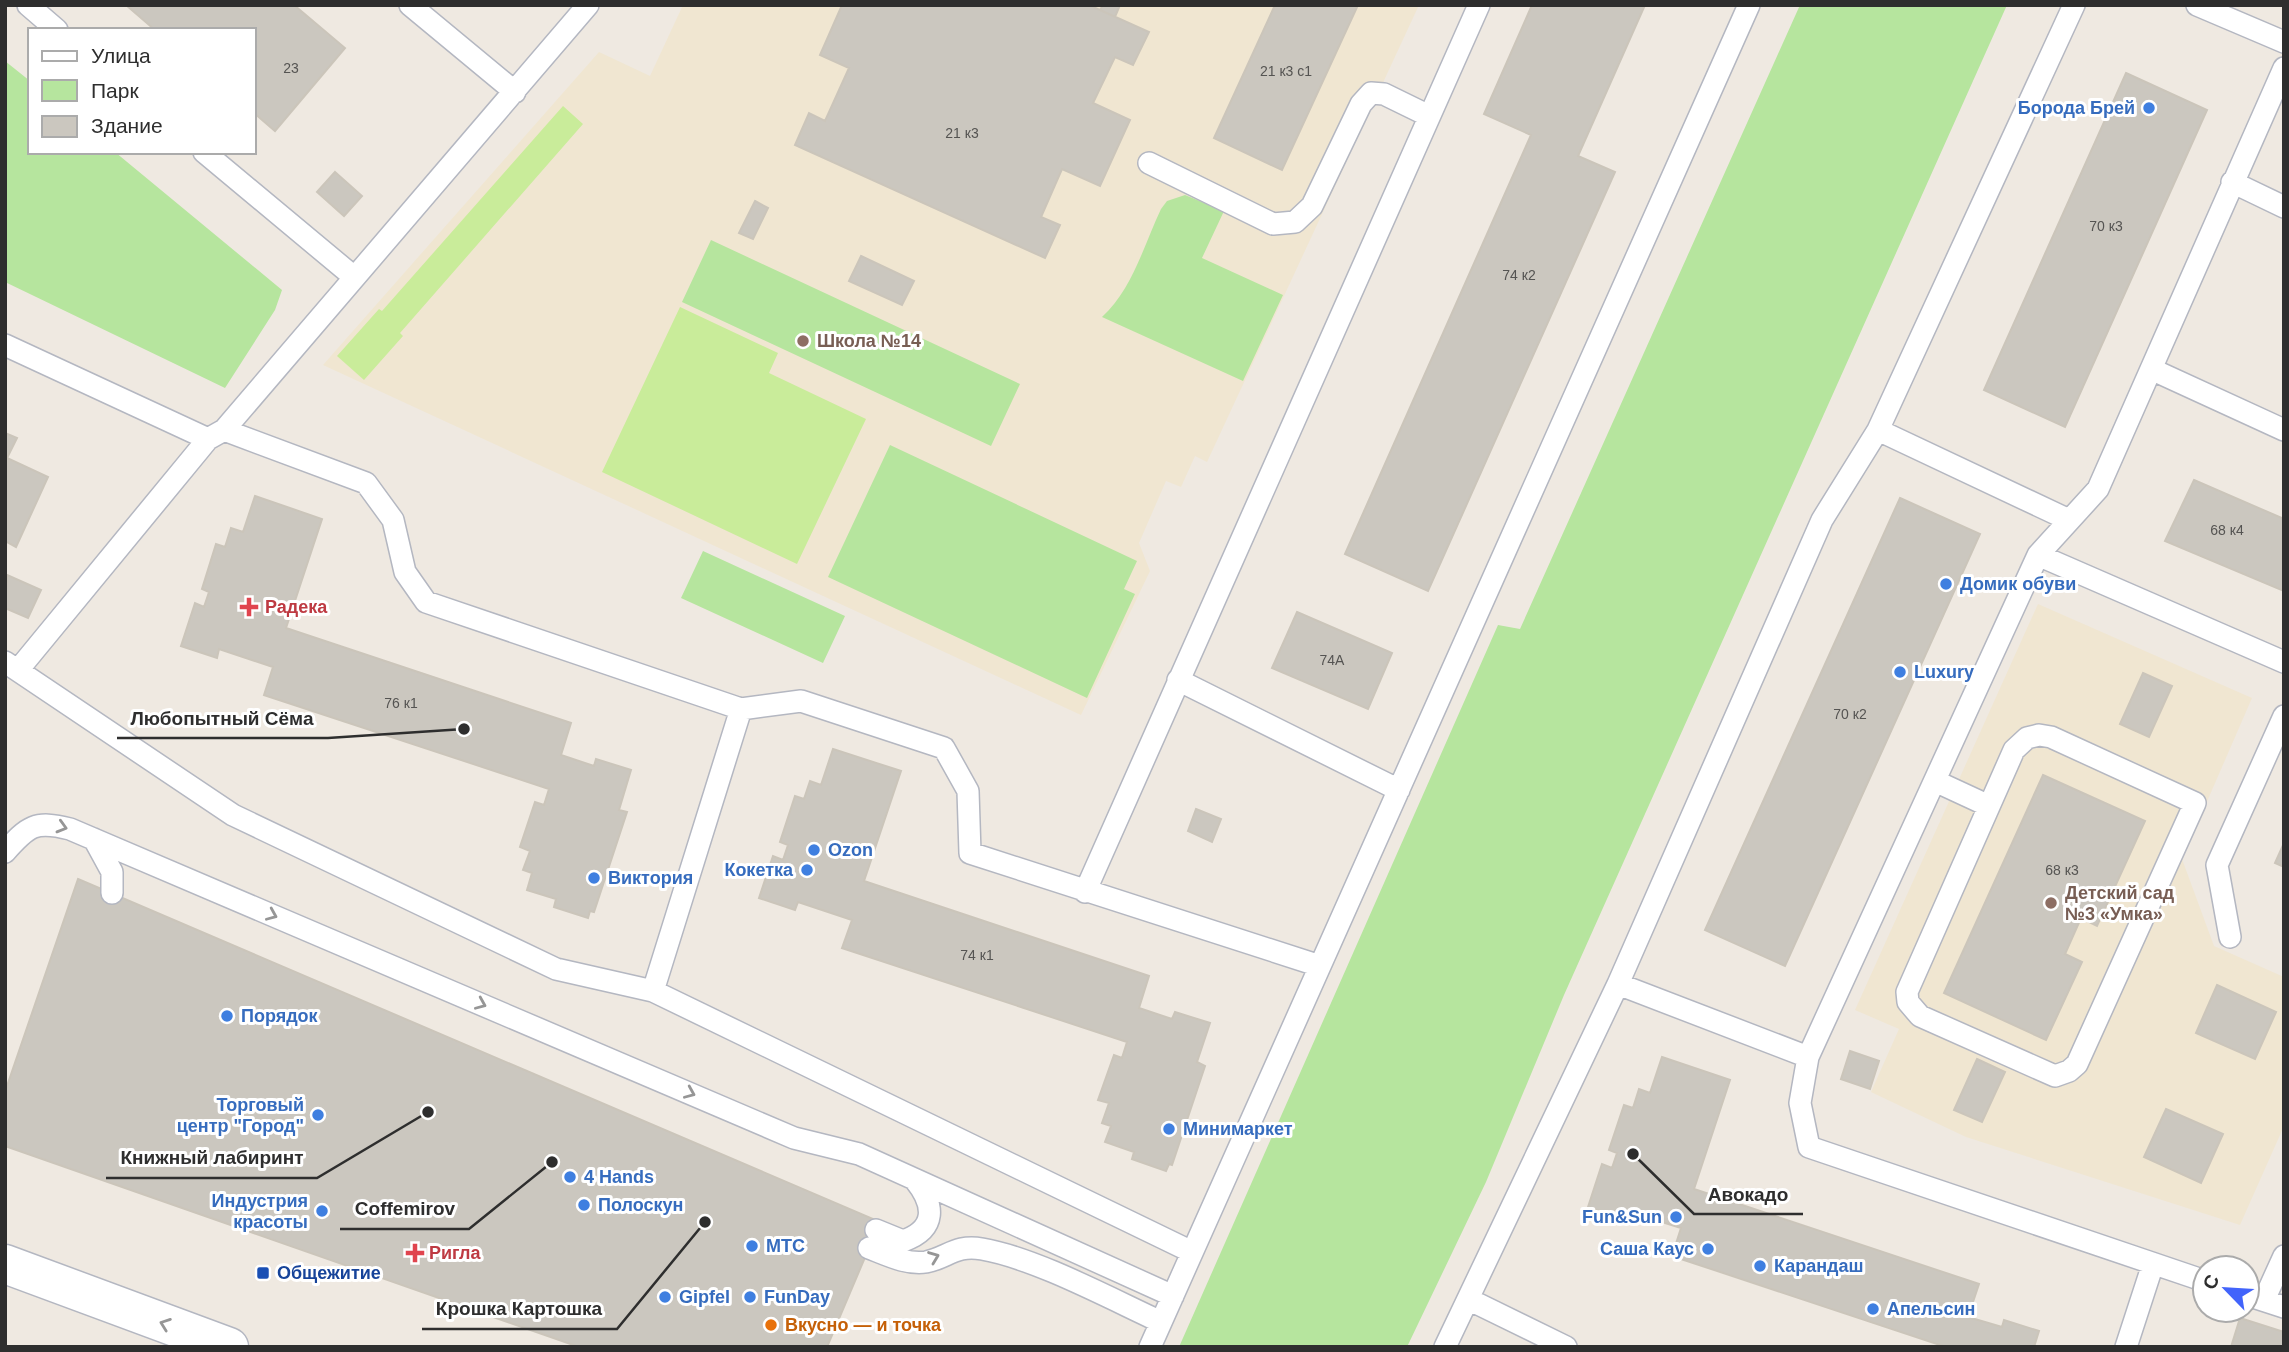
<svg xmlns="http://www.w3.org/2000/svg" width="2289" height="1352" viewBox="0 0 2289 1352" font-family="Arial,sans-serif">
<style>
.education{fill:#f0e6d1}
.green{fill:#b6e59e}
.pitch{fill:#c9ec9a}
.building{fill:#cbc7bf;stroke:#cbc5ba;stroke-width:2}
.lines{fill:none;stroke-linecap:round;stroke-linejoin:round}
.service-casing{stroke:#b4b7c1;stroke-width:24}
.secondary-casing{stroke:#b4b7c1;stroke-width:41}
.service{stroke:#fff;stroke-width:21}
.secondary{stroke:#fff;stroke-width:38}
.oneway{stroke:#969696}
.shop-dot{fill:#3f7fe0;stroke:#fff;stroke-width:2.5}
.education-dot{fill:#8d6e63;stroke:#fff;stroke-width:2.5}
.health-dot{fill:#e0444e;stroke:#fff;stroke-width:2.5}
.transit-dot{fill:#1a4fb4;stroke:#fff;stroke-width:2.5}
.food-dot{fill:#e8710a;stroke:#fff;stroke-width:2.5}
.labels{text-anchor:middle;dominant-baseline:central;stroke-width:6;stroke-linejoin:round;paint-order:stroke}
.number-label{font-size:14px;fill:#555452}
.shop-label{font-size:18px;font-weight:bold;fill:#366cbe;stroke:#fff;text-anchor:start}
.education-label{font-size:18px;font-weight:bold;fill:#785e54;stroke:#fff;text-anchor:start}
.health-label{font-size:18px;font-weight:bold;fill:#be3a42;stroke:#fff;text-anchor:start}
.transit-label{font-size:18px;font-weight:bold;fill:#164399;stroke:#fff;text-anchor:start}
.food-label{font-size:18px;font-weight:bold;fill:#c56008;stroke:#fff;text-anchor:start}
.leader{fill:none;stroke:#2e2e2e;stroke-width:2.5}
.callout-dot{fill:#2e2e2e;stroke:#fff;stroke-width:2.5}
.callout-label{font-size:19px;text-anchor:middle;font-weight:bold;fill:#2e2e2e;stroke:#fff;stroke-width:6;stroke-linejoin:round;paint-order:stroke}
</style>
<rect width="100%" height="100%" fill="#efe9e1"/>
<path class="education" d="M683 5H1419L1207 462 1195 456 1181 487 1166 481 1139 543 1150 571 1081 715 323 365 599 52 650 76Z
M2038 604 2252 698 2182 859 2214 946 2284 977V1126L2240 1225 1966 1137 1871 1092 1899 1029 1855 1010Z"/>
<path class="green" d="M1800 5H2007L1564 995 1486 1182 1407 1347H1179L1498 625 1520 629Z
M5 61 30 81V152H115L282 290 275 310 225 388 5 282Z
M1185 195 1224 211 1202 258 1283 295 1243 381 1102 317C1132 290 1144 245 1161 209L1167 201Z
M711 240 1020 384 991 446 682 302Z
M890 445 1137 561 1124 589 1135 594 1087 698 828 577Z
M703 551 845 616 823 663 681 598Z"/>
<path class="pitch" d="M563 106 583 124 400 333 403 336 364 380 337 356 379 309 382 311Z
M680 307 778 353 769 373 866 419 797 564 602 472Z"/>
<path class="building" d="M126 5H294L345 48 275 131 254 113V30H155Z
M842 5H1089L1149 32 1133 65 1115 57 1093 103 1130 120 1100 186 1062 169 1041 217 1060 225 1045 258 795 145 809 113 825 121 849 68 820 55Z
M1103 5H1120L1115 17 1100 10Z
M1275 5H1358L1282 170 1214 138Z
M1532 5H1645L1578 156 1615 172 1428 591 1345 554 1531 135 1484 114Z
M2126 73 2207 110 2065 427 1984 390Z
M335 172 362 196 344 216 317 192Z
M755 201 768 208 753 239 739 233Z
M861 256 914 281 902 305 849 281Z
M5 433 17 438 7 458 48 477 16 547 5 541Z
M2194 480 2284 519V591L2165 541Z
M255 496 322 519 286 628 571 723 561 755 594 766 596 759 631 770 619 810 627 812 594 912 590 911 588 918 554 907 556 899 527 890 532 873 523 870 530 851 520 847 535 802 544 805 549 789 264 695 273 667 219 649 217 658 181 646 195 603 204 607 209 592 202 589 216 544 225 547 231 528 243 532Z
M1900 498 1980 534 1785 966 1705 930Z
M7 575 41 590 28 618 5 608Z
M1297 612 1392 653 1368 709 1272 668Z
M2143 673 2172 686 2149 737 2120 724Z
M833 749 901 771 864 881 1149 976 1139 1008 1172 1019 1175 1012 1210 1023 1197 1062 1205 1066 1172 1165 1169 1164 1166 1171 1132 1159 1134 1152 1105 1142 1111 1126 1102 1123 1109 1103 1098 1100 1114 1055 1122 1058 1127 1042 842 948 852 920 798 902 795 910 759 898 773 856 783 860 788 845 780 842 795 796 804 799 810 781 821 785Z
M2043 775 2145 821 2097 926 2081 918 2065 954 2082 962 2046 1040 1944 993Z
M1196 809 1221 819 1212 842 1188 831Z
M2284 843V867L2275 863Z
M78 879 880 1222 827 1347H579L5 1146V1092Z
M2217 985 2276 1012 2255 1059 2196 1033Z
M1850 1051 1879 1061 1870 1089 1841 1079Z
M1662 1057 1730 1080 1694 1189 1979 1284 1968 1317 2002 1327 2004 1320 2039 1331 2034 1347H1946L1672 1256 1681 1228 1627 1211 1625 1219 1588 1207 1602 1164 1612 1168 1617 1153 1609 1150 1624 1105 1633 1108 1639 1089 1650 1093Z
M1977 1059 2005 1072 1982 1122 1954 1110Z
M2166 1109 2223 1134 2201 1183 2144 1157Z
M2240 1318 2284 1332V1347H2231Z"/>
<g class="lines">
<g class="service-casing">
<path id="service" d="M28 5 57 30
M410 5 515 92
M2197 5 2284 42
M204 152 354 277
M1149 163 1273 224 1295 222 1312 206 1361 104 1371 93 1384 94 1429 116
M2232 182 2284 207
M5 345 208 439
M2151 369 2284 430
M224 430 366 483 393 520 405 572 426 602 741 709 801 701 944 748 968 791 970 853 1320 966
M1878 430 2069 520
M2038 555 2284 662
M5 662 233 815 556 969 653 991 1192 1252
M18 670 208 439 224 430 588 5
M1178 680 1399 790
M2039 735 2051 737 2195 803 2077 1064 2069 1071 2055 1076 1920 1016 1908 1002 1907 992 2014 750 2027 738Z
M1935 781 1989 806
M94 839 112 872V893
M5 852C28 826 35 820 70 829L794 1138 859 1154 1173 1296
M1085 892 1479 5
M2230 937 2217 865 2284 716
M1618 984 1822 520 1878 430 2074 5
M653 991 741 709
M1808 1057 2038 555 2098 489 2284 68
M876 1230 903 1241C937 1229 935 1205 915 1180
M869 1248C887 1255 907 1265 926 1262 947 1258 956 1244 982 1249 1035 1258 1111 1299 1161 1322
M2247 1295 2284 1307
M1468 1299 1566 1347
M2264 1300 2284 1256
M1150 1347 1749 5
M1445 1347 1618 984 1808 1057 1800 1103 1809 1147 2205 1281
M2126 1347 2153 1264"/>
</g>
<g class="secondary-casing">
<path id="secondary" d="M5 1264 229 1347"/>
</g>
<use href="#service" class="service"/>
<use href="#secondary" class="secondary"/>
</g>
<defs><path id="oneway-chevron" d="M-2-3.5L2.5 0L-2 3.5" fill="none" stroke-width="1.6" stroke-linecap="round" stroke-linejoin="round" transform="scale(1.75)"/></defs>
<g class="oneway">
<use href="#oneway-chevron" transform="translate(62 827) rotate(16)"/>
<use href="#oneway-chevron" transform="translate(272 915) rotate(23)"/>
<use href="#oneway-chevron" transform="translate(481 1004) rotate(23)"/>
<use href="#oneway-chevron" transform="translate(690 1093) rotate(23)"/>
<use href="#oneway-chevron" transform="translate(934 1257) rotate(-21)"/>
<use href="#oneway-chevron" transform="translate(165 1324) rotate(-160)"/>
</g>
<g class="shop-dot">
<circle cx="2149" cy="108" r="7"/>
<circle cx="1946" cy="584" r="7"/>
<circle cx="1900" cy="672" r="7"/>
<circle cx="814" cy="850" r="7"/>
<circle cx="807" cy="870" r="7"/>
<circle cx="594" cy="878" r="7"/>
<circle cx="227" cy="1016" r="7"/>
<circle cx="318" cy="1115" r="7"/>
<circle cx="1169" cy="1129" r="7"/>
<circle cx="570" cy="1177" r="7"/>
<circle cx="584" cy="1205" r="7"/>
<circle cx="322" cy="1211" r="7"/>
<circle cx="1676" cy="1217" r="7"/>
<circle cx="752" cy="1246" r="7"/>
<circle cx="1708" cy="1249" r="7"/>
<circle cx="1760" cy="1266" r="7"/>
<circle cx="665" cy="1297" r="7"/>
<circle cx="750" cy="1297" r="7"/>
<circle cx="1873" cy="1309" r="7"/>
</g>
<g class="education-dot">
<circle cx="803" cy="341" r="7"/>
<circle cx="2051" cy="903" r="7"/>
</g>
<g class="health-dot">
<path d="M245.5 596.5h7v7h7v7h-7v7h-7v-7h-7v-7h7z"/>
<path d="M411.5 1242.5h7v7h7v7h-7v7h-7v-7h-7v-7h7z"/>
</g>
<rect class="transit-dot" x="256" y="1266" width="14" height="14" rx="3.5"/>
<circle class="food-dot" cx="771" cy="1325" r="7"/>
<g class="labels">
<g class="number-label">
<text x="291" y="68">23</text>
<text x="1286" y="71">21 к3 с1</text>
<text x="962" y="133">21 к3</text>
<text x="2106" y="226">70 к3</text>
<text x="1519" y="275">74 к2</text>
<text x="2227" y="530">68 к4</text>
<text x="1332" y="660">74А</text>
<text x="401" y="703">76 к1</text>
<text x="1850" y="714">70 к2</text>
<text x="2062" y="870">68 к3</text>
<text x="977" y="955">74 к1</text>
</g>
<g class="shop-label">
<text x="2135" y="108" text-anchor="end">Борода Брей</text>
<text x="1960" y="584">Домик обуви</text>
<text x="1914" y="672">Luxury</text>
<text x="828" y="850">Ozon</text>
<text x="793" y="870" text-anchor="end">Кокетка</text>
<text x="608" y="878">Виктория</text>
<text x="241" y="1016">Порядок</text>
<text x="304" y="1105" text-anchor="end">Торговый<tspan x="304" dy="21">центр "Город"</tspan></text>
<text x="1183" y="1129">Минимаркет</text>
<text x="584" y="1177">4 Hands</text>
<text x="308" y="1201" text-anchor="end">Индустрия<tspan x="308" dy="21">красоты</tspan></text>
<text x="598" y="1205">Полоскун</text>
<text x="1662" y="1217" text-anchor="end">Fun&amp;Sun</text>
<text x="766" y="1246">МТС</text>
<text x="1694" y="1249" text-anchor="end">Саша Каус</text>
<text x="1774" y="1266">Карандаш</text>
<text x="679" y="1297">Gipfel</text>
<text x="764" y="1297">FunDay</text>
<text x="1887" y="1309">Апельсин</text>
</g>
<g class="education-label">
<text x="817" y="341">Школа №14</text>
<text x="2065" y="893">Детский сад<tspan x="2065" dy="21">№3 «Умка»</tspan></text>
</g>
<g class="health-label">
<text x="265" y="607">Радека</text>
<text x="429" y="1253">Ригла</text>
</g>
<g class="transit-label">
<text x="277" y="1273">Общежитие</text>
</g>
<g class="food-label">
<text x="785" y="1325">Вкусно — и точка</text>
</g>
</g>
<path class="leader" d="M464 729L328 738H117M428 1112L317 1178H106M1633 1154L1694 1214H1803M552 1162L469 1229H340M705 1222L617 1329H422"/>
<g class="callout-dot">
<circle cx="464" cy="729" r="7"/>
<circle cx="428" cy="1112" r="7"/>
<circle cx="1633" cy="1154" r="7"/>
<circle cx="552" cy="1162" r="7"/>
<circle cx="705" cy="1222" r="7"/>
</g>
<g class="callout-label">
<text x="222" y="725">Любопытный Сёма</text>
<text x="212" y="1164">Книжный лабиринт</text>
<text x="1748" y="1201">Авокадо</text>
<text x="405" y="1215">Coffemirov</text>
<text x="519" y="1315">Крошка Картошка</text>
</g>
<rect width="2289" height="1352" fill="none" stroke="#2e2e2e" stroke-width="14"/>
<rect x="28" y="28" width="228" height="126" fill="#ffffff" stroke="#ababab" stroke-width="2"/>
<rect x="42" y="51" width="35" height="10" fill="#ffffff" stroke="#ababab" stroke-width="2"/>
<text x="91" y="63" font-size="21" fill="#2e2e2e">Улица</text>
<rect x="42" y="80" width="35" height="21" fill="#b6e59e" stroke="#ababab" stroke-width="2"/>
<text x="91" y="98" font-size="21" fill="#2e2e2e">Парк</text>
<rect x="42" y="116" width="35" height="21" fill="#cbc7bf" stroke="#ababab" stroke-width="2"/>
<text x="91" y="133" font-size="21" fill="#2e2e2e">Здание</text>
<g transform="translate(2226 1289) rotate(295)"><circle r="33" fill="#ffffff" stroke="#ababab" stroke-width="2"/>
<path d="M0-5L12 26L0 18L-12 26Z" fill="#4264fb"/>
<text y="-10" font-size="19" font-weight="bold" text-anchor="middle" fill="#2e2e2e">С</text>
</g>
</svg>
